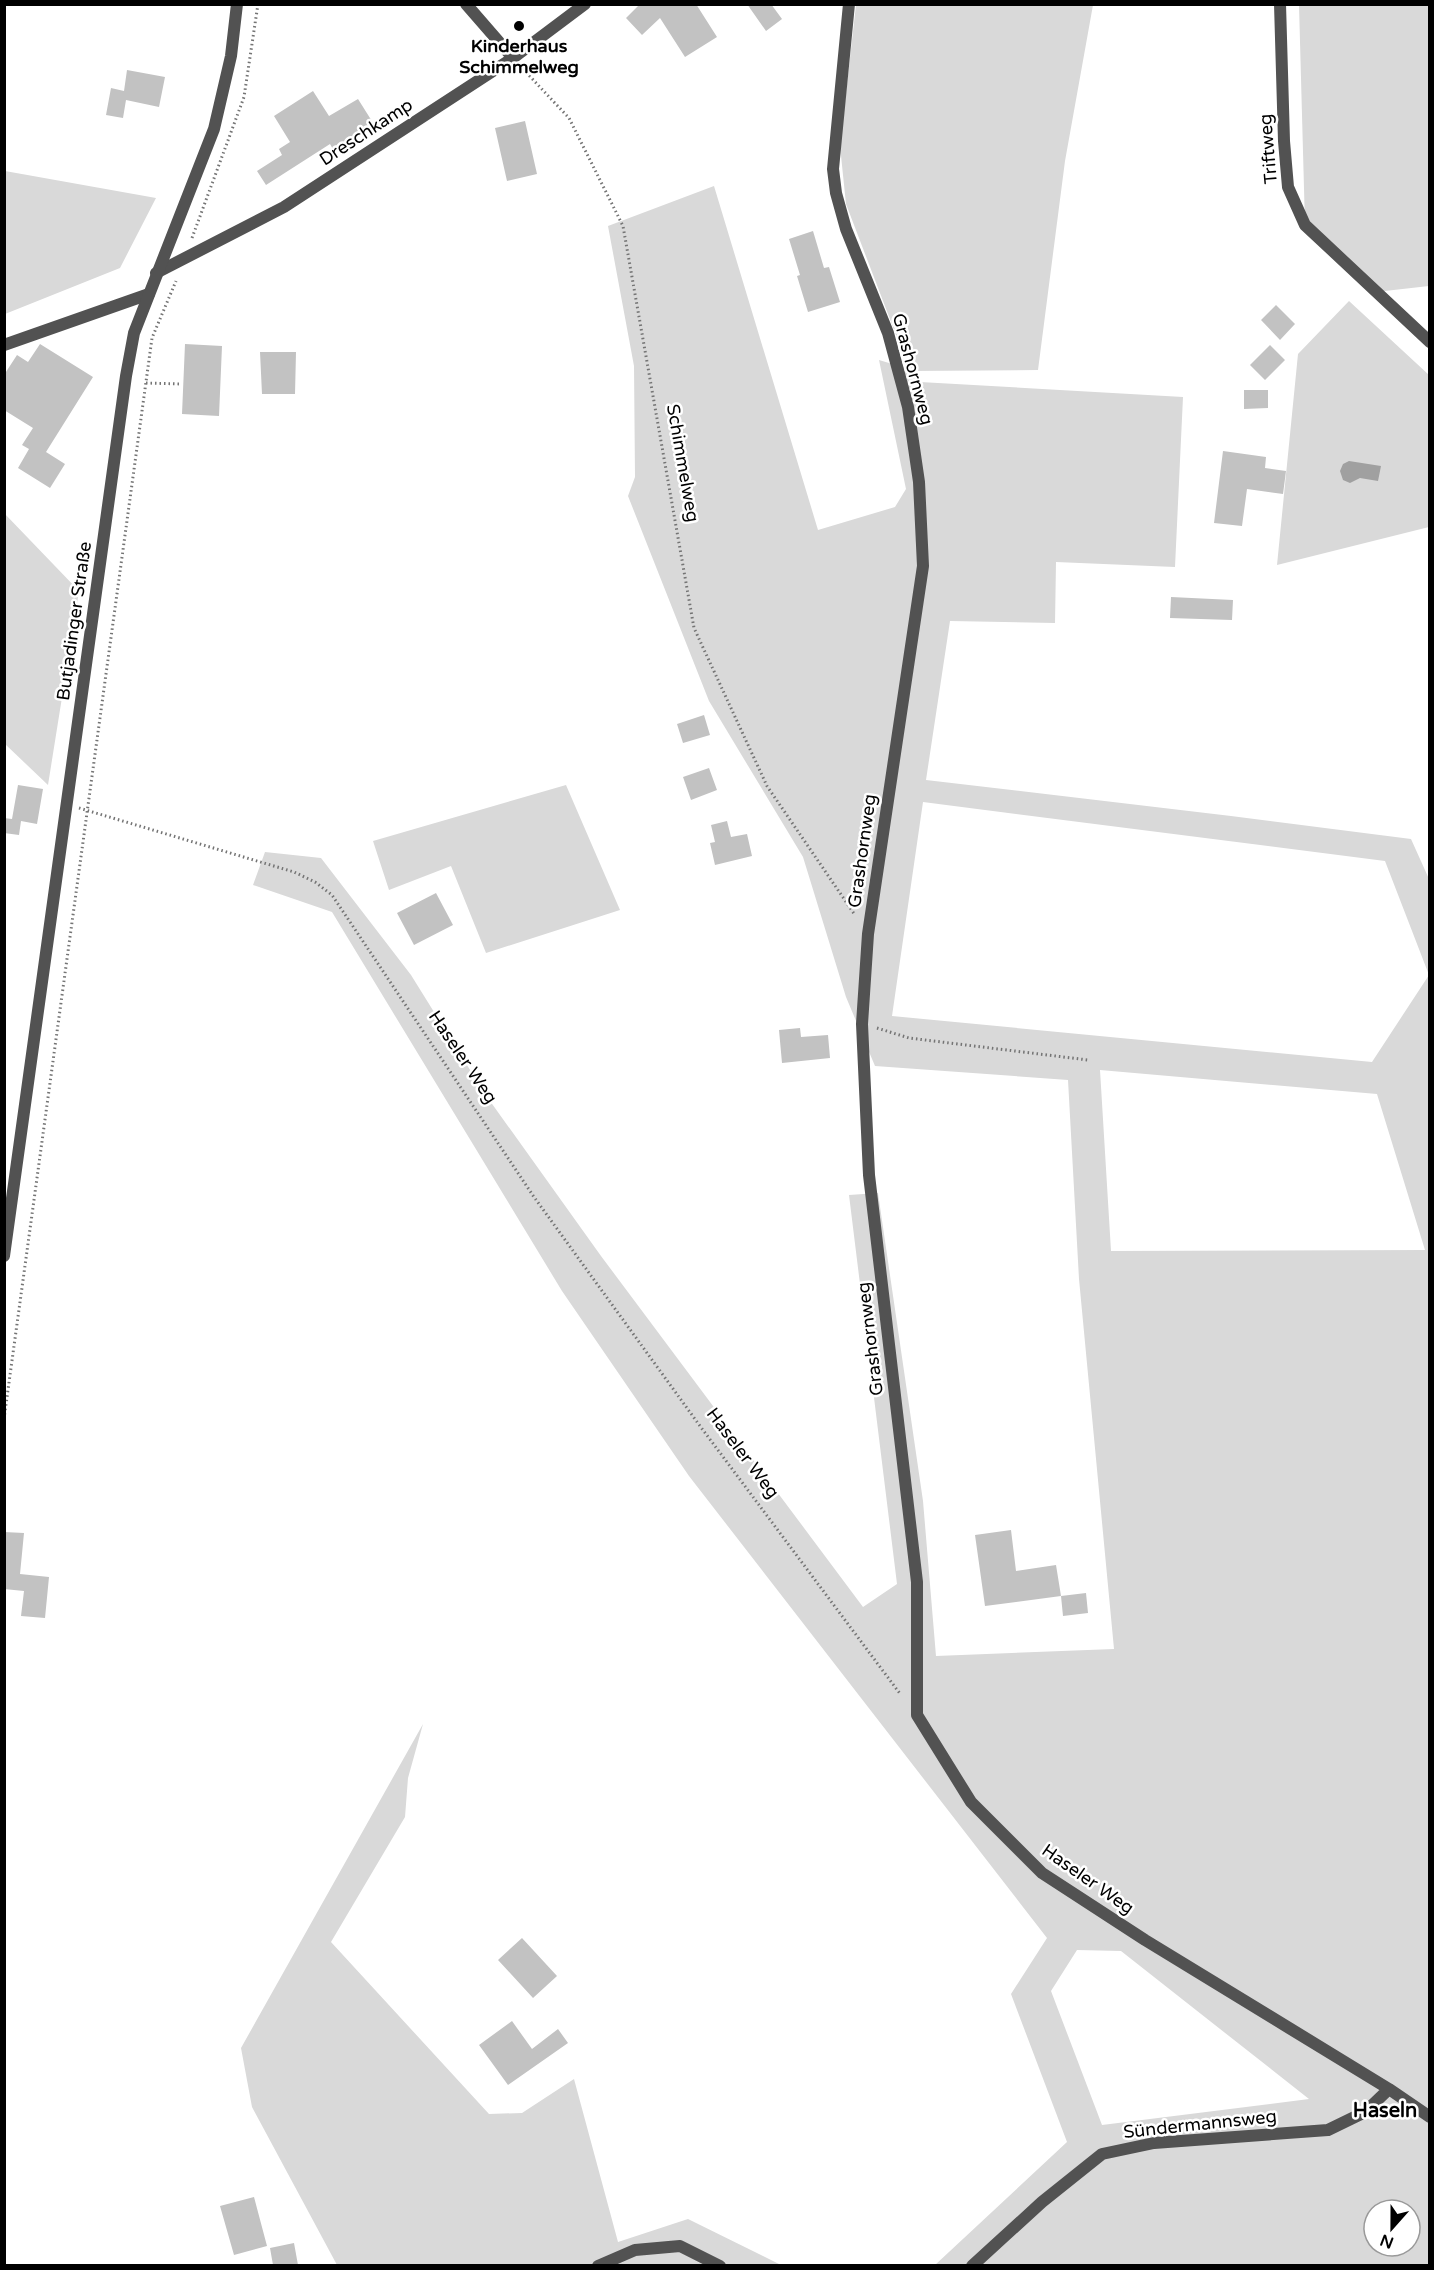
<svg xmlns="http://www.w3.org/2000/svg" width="1434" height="2270" viewBox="0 0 1434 2270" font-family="'Varela Round',sans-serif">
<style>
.green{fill:#d9d9d9;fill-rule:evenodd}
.water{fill:#a0a0a0}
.building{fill:#c2c2c2}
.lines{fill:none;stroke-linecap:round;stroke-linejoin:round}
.path{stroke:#747474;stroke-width:3;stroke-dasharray:1.5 3;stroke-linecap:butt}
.minor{stroke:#525252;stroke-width:12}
.tertiary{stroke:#525252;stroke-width:12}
.poi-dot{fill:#000;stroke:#fff;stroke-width:2}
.labels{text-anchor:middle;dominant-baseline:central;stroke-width:5;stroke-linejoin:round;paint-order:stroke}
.poi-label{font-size:18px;font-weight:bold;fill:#000;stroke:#fff}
.street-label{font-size:18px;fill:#000;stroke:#fff}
.neighbourhood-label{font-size:20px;font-weight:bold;fill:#000;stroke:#fff}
</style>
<rect width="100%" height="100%" fill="#fff"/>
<path class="green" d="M856 5H1093L1065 161 1038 370 910 371 920 382 1183 397 1175 567 1056 562 1055 623 950 621 926 780 1231 816 1411 839 1429 879V2265H935L1067 2142 1011 1994 1047 1938 689 1476 562 1291 332 912 253 885 265 852 321 858 411 975 485 1094 601 1256 863 1607 897 1584 849 1195 878 1193 923 1501 936 1656 1114 1649 1079 1279 1068 1080 875 1066 846 997 803 857 709 701 628 496 635 477 634 366 608 226 714 186 818 530 895 507 906 489 879 360 909 369 846 204 840 146ZM923 802 1385 861 1429 975 1372 1062 892 1016ZM1100 1070 1377 1094 1425 1250 1111 1251ZM1077 1950 1121 1951 1309 2099 1102 2125 1051 1991ZM1374 2210H1410V2246H1374Z
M1299 5H1429V286L1376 292 1305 225Z
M5 171 156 198 120 268 5 314Z
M1349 301 1429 375V527L1277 565 1298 354Z
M4 513 79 591 48 785 5 744Z
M566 785 620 910 486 953 451 866 389 890 373 841Z
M423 1724 408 1778 405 1817 331 1942 489 2114 522 2113 574 2079 618 2242 688 2219 781 2265H337L252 2107 241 2048Z"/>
<path class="water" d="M1349 461 1381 466 1378 481 1360 478 1350 483 1343 480 1340 471 1343 464Z"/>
<path class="building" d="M640 4H696L717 37 685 57 660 18 642 35 626 18Z
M747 4H771L782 19 766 31Z
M127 70 165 77 159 107 126 100 123 118 106 115 111 88 124 91Z
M313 91 329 116 358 99 375 126 334 151 330 144 266 185 257 171 282 155 279 149 290 142 274 116Z
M525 121 537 174 507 181 495 128Z
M813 231 824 268 829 267 840 302 808 312 797 276 800 275 789 239Z
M1276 305 1295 324 1280 340 1261 320Z
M40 344 93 377 46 452 65 464 50 488 18 468 29 449 22 445 33 428 4 410V375L17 355 28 362Z
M185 344 222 346 219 416 182 414Z
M1270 345 1285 360 1265 380 1250 365Z
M260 352H296L295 394H262Z
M1244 390H1268V408L1244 409Z
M1223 451 1266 457 1265 468 1286 471 1283 494 1247 489 1242 526 1214 523Z
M1171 597 1233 600 1232 620 1170 618Z
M704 715 710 735 683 743 677 724Z
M709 768 717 790 691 800 683 777Z
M18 785 43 789 37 824 21 821 19 835 4 833V818L12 819Z
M727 821 731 837 747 834 752 856 715 865 710 843 715 842 711 825Z
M436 893 453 925 414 945 397 913Z
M800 1028 801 1037 828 1035 830 1058 782 1063 779 1030Z
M1011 1530 1016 1571 1056 1565 1061 1596 985 1606 975 1535Z
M4 1532 24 1533 20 1574 49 1577 45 1618 21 1616 24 1591 4 1589Z
M1086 1593 1088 1613 1063 1616 1061 1596Z
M522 1938 557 1976 533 1998 498 1960Z
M512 2021 532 2049 558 2029 568 2043 508 2085 479 2045Z
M254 2197 267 2246 234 2255 220 2206Z
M294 2243 298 2265H273L270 2248Z"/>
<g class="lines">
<path class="path" d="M523 69 569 118 623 226 694 628 767 786 855 915
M192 238 244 97 258 4
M146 383 182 384
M79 808 294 872 315 882 332 895 534 1197 700 1426 901 1695
M877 1028 909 1038 1088 1060
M4 1419 152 338 176 281"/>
<path class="minor" d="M466 4 513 58
M849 4 833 169 836 193 846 229 888 333 908 407 919 482 923 566 868 934 862 1024 869 1175 917 1582V1715L971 1802 1042 1873 1145 1940 1389 2089 1430 2117
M1280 4 1284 141 1288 187 1305 225 1430 342
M156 273 284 207 513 58 585 4
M4 345 149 294
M598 2266 635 2250 680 2246 720 2266
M972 2266 1042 2202 1102 2154 1154 2143 1328 2130 1365 2112 1389 2089"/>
<path class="tertiary" d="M4 1256 126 376 134 333 214 129 231 56 237 4"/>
</g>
<circle class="poi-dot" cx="519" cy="26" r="6"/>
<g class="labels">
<g class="poi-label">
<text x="519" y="46">Kinderhaus<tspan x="519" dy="21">Schimmelweg</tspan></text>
</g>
<g class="street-label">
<text transform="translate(366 132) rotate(-33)">Dreschkamp</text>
<text transform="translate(1268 149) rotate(-95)">Triftweg</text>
<text transform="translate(913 369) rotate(75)">Grashornweg</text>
<text transform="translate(683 463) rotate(80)">Schimmelweg</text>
<text transform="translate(74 621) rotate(-82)">Butjadinger Straße</text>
<text transform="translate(862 851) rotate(-82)">Grashornweg</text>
<text transform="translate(463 1057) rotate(56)">Haseler Weg</text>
<text transform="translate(870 1339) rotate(-97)">Grashornweg</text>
<text transform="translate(743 1453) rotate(53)">Haseler Weg</text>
<text transform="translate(1088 1879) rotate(35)">Haseler Weg</text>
<text transform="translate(1200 2124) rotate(-6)">Sündermannsweg</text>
</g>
<g class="neighbourhood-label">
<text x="1385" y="2111">Haseln</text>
</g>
</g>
<rect width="1434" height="2270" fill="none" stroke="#000000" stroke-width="12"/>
<g transform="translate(1392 2228) rotate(201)"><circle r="28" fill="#ffffff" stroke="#999999" stroke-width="1.5"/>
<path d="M0-4.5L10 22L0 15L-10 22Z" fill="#000000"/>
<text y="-9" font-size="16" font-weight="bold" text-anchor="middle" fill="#000000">N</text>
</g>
</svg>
